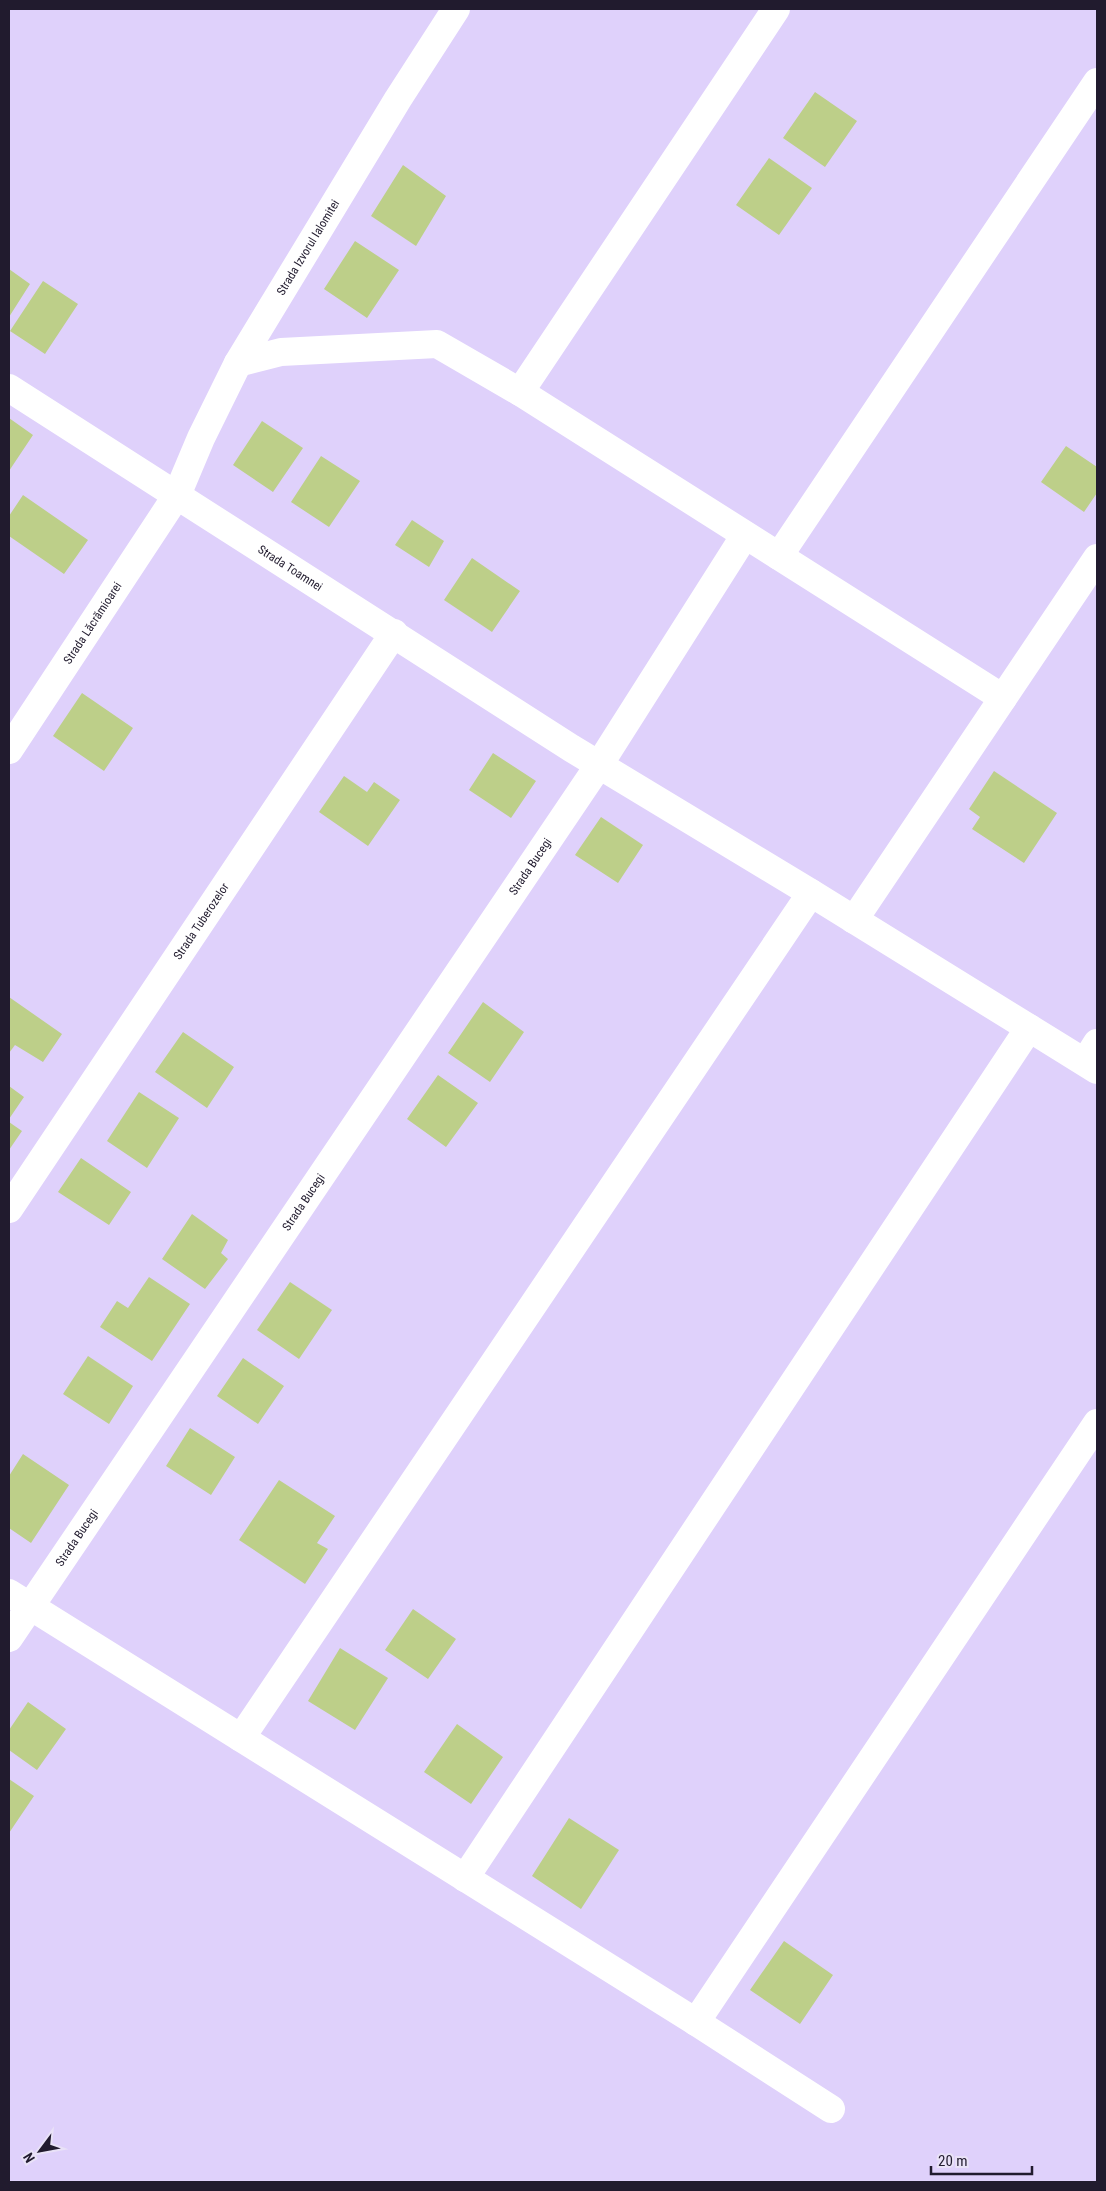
<svg xmlns="http://www.w3.org/2000/svg" width="1106" height="2191" viewBox="0 0 1106 2191" font-family="'Roboto Condensed',sans-serif">
<style>
.building{fill:#bdcf89}
.lines{fill:none;stroke-linecap:round;stroke-linejoin:round}
.street{stroke:#fff;stroke-width:28}
.labels{text-anchor:middle;dominant-baseline:central;stroke-width:5;stroke-linejoin:round;paint-order:stroke}
.street-label{font-size:12px;fill:#211b2e;stroke:#e9e2f7}
</style>
<rect width="100%" height="100%" fill="#dfd1fb"/>
<path class="building" d="M815 92 857 121 825 167 783 138Z
M769 158 812 188 779 235 736 205Z
M403 165 446 196 416 246 371 216Z
M355 241 399 270 367 318 324 289Z
M9 269 30 284 9 317Z
M43 281 78 304 45 354 10 331Z
M9 418 33 435 9 471Z
M262 421 303 448 273 492 233 465Z
M1066 446 1097 467V493L1084 512 1041 482Z
M321 456 360 481 329 527 291 502Z
M23 495 88 540 64 574 9 536V516Z
M412 520 444 541 429 567 395 545Z
M472 558 520 591 492 632 444 600Z
M82 693 133 728 104 771 53 736Z
M493 753 536 781 511 818 469 790Z
M994 771 1057 813 1024 863 972 829 980 817 969 809Z
M344 776 367 792 374 782 400 800 368 846 319 812Z
M601 817 643 845 618 883 575 855Z
M9 997 62 1034 43 1062 15 1045 9 1053Z
M483 1002 524 1032 490 1082 448 1053Z
M183 1032 234 1067 207 1108 155 1072Z
M438 1075 478 1103 446 1147 407 1119Z
M9 1086 24 1097 9 1119Z
M139 1092 179 1118 147 1168 107 1141Z
M9 1122 22 1131 9 1150Z
M81 1158 131 1192 109 1225 58 1192Z
M192 1214 228 1240 221 1253 228 1259 205 1289 162 1259Z
M149 1277 190 1304 152 1361 100 1327 117 1301 128 1308Z
M290 1282 332 1310 299 1359 257 1330Z
M88 1356 133 1386 109 1424 63 1394Z
M243 1358 284 1386 258 1424 217 1396Z
M190 1428 235 1457 211 1495 166 1466Z
M23 1454 69 1485 31 1543 9 1528V1476Z
M279 1480 335 1516 317 1543 328 1549 305 1584 239 1540Z
M413 1609 456 1639 428 1679 385 1650Z
M340 1648 388 1678 355 1730 308 1701Z
M28 1702 66 1729 37 1770 9 1750V1730Z
M457 1724 503 1757 471 1804 424 1772Z
M9 1779 34 1796 9 1833Z
M569 1818 619 1850 581 1909 532 1876Z
M784 1941 833 1975 800 2024 750 1990Z"/>
<g class="lines">
<g class="street">
<path d="M238 363 281 352 437 344 520 392 1003 698"/>
<path id="s1" d="M9 388 571 748 811 893 1097 1070"/>
<path d="M520 392 776 9"/>
<path d="M779 556 1097 82"/>
<path id="s2" d="M9 750 177 495 201 438 238 363 398 99 456 9"/>
<path d="M854 920 1097 558"/>
<path d="M1085 1062 1097 1043"/>
<path id="s3" d="M9 1209 394 633"/>
<path d="M9 1593 696 2022 831 2109"/>
<path id="s4" d="M9 1638 599 765 745 535"/>
<path d="M241 1738 811 893"/>
<path d="M465 1878 1029 1028"/>
<path d="M696 2022 1097 1423"/>
</g>
</g>
<g class="labels">
<g class="street-label">
<text stroke="none"><textPath href="#s2" startOffset="586">Strada Izvorul Ialomitei</textPath></text>
<text stroke="none"><textPath href="#s1" startOffset="334">Strada Toamnei</textPath></text>
<text stroke="none"><textPath href="#s2" startOffset="152">Strada Lăcrămioarei</textPath></text>
<text stroke="none"><textPath href="#s4" startOffset="931">Strada Bucegi</textPath></text>
<text stroke="none"><textPath href="#s3" startOffset="346">Strada Tuberozelor</textPath></text>
<text stroke="none"><textPath href="#s4" startOffset="526">Strada Bucegi</textPath></text>
<text stroke="none"><textPath href="#s4" startOffset="121">Strada Bucegi</textPath></text>
</g>
</g>
<rect width="1106" height="2191" fill="none" stroke="#211b2e" stroke-width="20"/>
<g transform="translate(40 2151) rotate(238)" stroke="#e9e2f7" stroke-width="4" paint-order="stroke">
<path d="M0-4L9 19L0 12L-9 19Z" fill="#211b2e"/>
<text y="-8" font-size="14" font-weight="bold" text-anchor="middle" fill="#211b2e">N</text>
</g>
<path d="M931 2166v8h101v-8" fill="none" stroke="#211b2e" stroke-width="2.5"/>
<text x="938" y="2166" font-size="15" fill="#211b2e" stroke="#e9e2f7" stroke-width="4" paint-order="stroke">20 m</text>
</svg>
